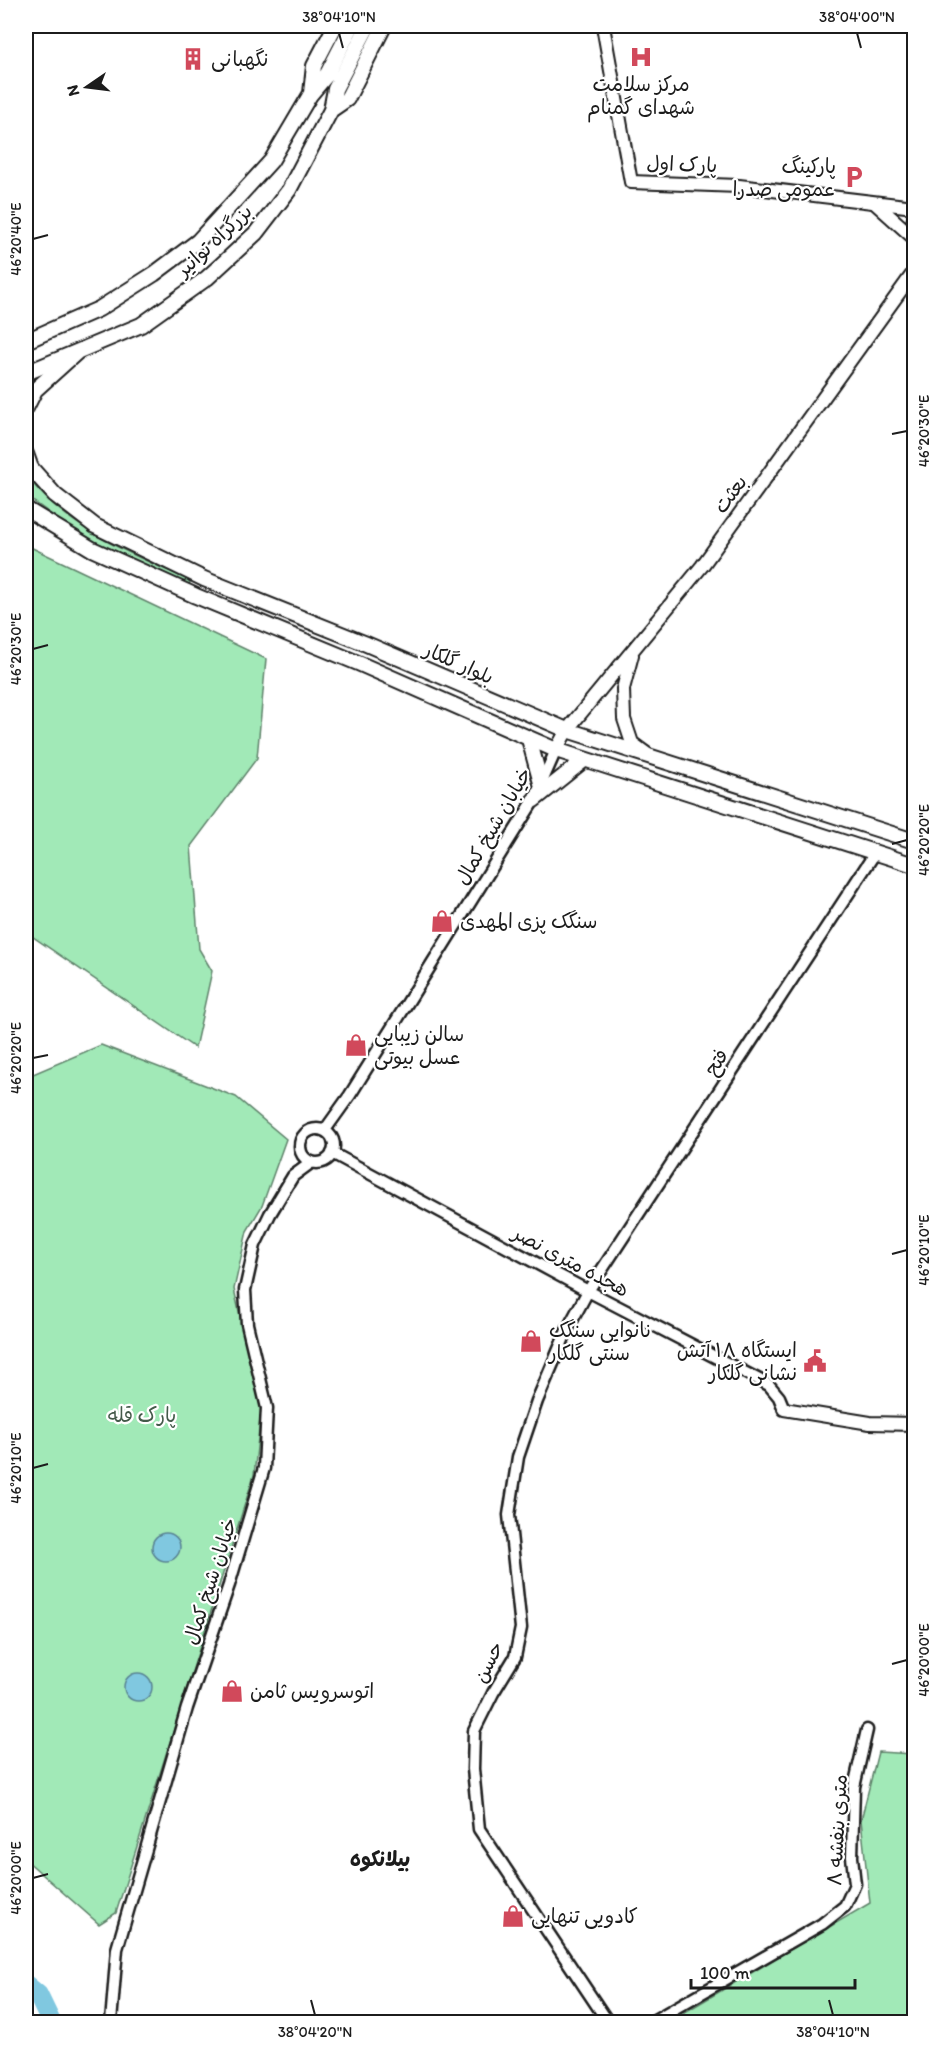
<svg xmlns="http://www.w3.org/2000/svg" width="940" height="2048" viewBox="0 0 940 2048" font-family="Itim,'Playpen Sans Arabic',sans-serif">
<style>
.green{fill:#a1e9b7;stroke:#5e826a;stroke-width:1.5}
.water{fill:#80c8e0;stroke:#588392;stroke-width:1.5}
.lines{fill:none;stroke-linecap:round;stroke-linejoin:round}
.river{stroke:#80c8e0;stroke-width:20}
.tertiary-casing{stroke:#1c1c1c;stroke-width:15}
.secondary-casing{stroke:#1c1c1c;stroke-width:16}
.primary-casing{stroke:#1c1c1c;stroke-width:18}
.trunk-casing{stroke:#1c1c1c;stroke-width:18}
.tertiary{stroke:#fff;stroke-width:10}
.secondary{stroke:#fff;stroke-width:12}
.primary{stroke:#fff;stroke-width:14}
.trunk{stroke:#fff;stroke-width:14}
.ticks{fill:none;stroke:#1c1c1c;stroke-width:2}
.labels{text-anchor:middle;dominant-baseline:central;stroke-width:4.5;stroke-linejoin:round;paint-order:stroke}
.poi-label{font-size:20px;fill:#1c1c1c;stroke:#fff;text-anchor:start}
.street-label{font-size:20px;fill:#1c1c1c;stroke:#fff}
.park-label{font-size:20px;fill:#445a4a;stroke:#fff}
.neighbourhood-label{font-size:21px;font-weight:bold;fill:#1c1c1c;stroke:#fff}
.neatline{fill:none;stroke:#1c1c1c;stroke-width:2}
.ticks-label{font-size:15px;text-anchor:middle;fill:#1c1c1c}
</style>
<rect width="100%" height="100%" fill="#fff"/>
<filter id="ink" filterUnits="userSpaceOnUse"><feTurbulence type="fractalNoise" baseFrequency=".0167" numOctaves="2"/><feDisplacementMap in="SourceGraphic" scale="12" xChannelSelector="R" yChannelSelector="G"/><feConvolveMatrix kernelMatrix="1 2 1 2 8 2 1 2 1" color-interpolation-filters="sRGB"/></filter>
<g filter="url(#ink)">
<path class="green" d="M26 475C66 528 128 553 187 579L190 582 189 585 183 586 77 533 26 496Z
M26 545 266 659 257 758 191 846 199 949 212 971 195 1048 26 932Z
M101 1045 236 1097 286 1139 262 1206 247 1231 234 1289 261 1410 254 1475 116 1913 99 1924 26 1860V1239L30 1189 26 1174V1077Z
M878 1752 914 1754V2022H668L870 1903 861 1820Z"/>
<path class="water" d="M152 1547a14 14 0 1 1 28 0a14 14 0 1 1-28 0Z
M124 1687a14 14 0 1 1 28 0a14 14 0 1 1-28 0Z"/>
<g class="lines">
<path class="river" d="M26 1985 38 1995 51 2022"/>
<g class="tertiary-casing">
<path id="tertiary" d="M300 1146a17 17 0 1 1 34 0a17 17 0 1 1-34 0Z
M325 1130 350 1095 534 800 556 750
M332 1153 588 1291 769 1385 779 1397 784 1409
M111 2022 117 1949 187 1708 229 1585 264 1468 267 1408 247 1324 245 1290 255 1245 270 1214 293 1176 312 1162
M608 2022 479 1829 473 1769 474 1731 493 1693 515 1657 521 1628 509 1515 518 1457 537 1401 568 1328 588 1291 875 853
M651 2022 822 1924 845 1906 855 1884 852 1857 854 1787 867 1730"/>
</g>
<g class="secondary-casing">
<path id="secondary" d="M603 26 631 182 739 186 914 207
M875 203 914 238
M914 218 912 230 914 237
M632 655 623 689 624 719 632 743 647 754
M556 750 567 730 702 566 914 272
M784 1409 870 1423 914 1424"/>
</g>
<g class="primary-casing">
<path id="primary" d="M26 408 35 390 76 353
M26 454 31 468 55 495 95 526 204 579 364 643 567 730 914 841
M26 509 92 549 196 596 358 663 556 750 914 865
M529 739 541 783
M534 800 584 760"/>
</g>
<g class="trunk-casing">
<path id="trunk" d="M311 93 314 66 335 26
M331 110 347 99 384 26
M26 341 99 309 154 274 198 241 271 161 310 95 326 76 352 26
M26 373 141 325 207 278 256 233 289 190 331 110 335 89 368 26"/>
</g>
<use href="#tertiary" class="tertiary"/>
<use href="#secondary" class="secondary"/>
<use href="#primary" class="primary"/>
<use href="#trunk" class="trunk"/>
</g>
</g>
<path class="ticks" d="M339 33 343 48M857 33 861 48M33 239 48 235M892 434 907 431M33 649 48 645M892 844 907 840M33 1058 48 1055M892 1254 907 1250M33 1468 48 1464M892 1664 907 1660M33 1878 48 1874M311 2000 315 2015M829 2000 833 2015"/>
<defs>
<g id="hospital-bare" transform="scale(1.8)"><path d="M-5-5h3v3.5h4V-5h3V5h-3V1.5h-4V5h-3Z" fill="#d1495b" stroke="#fff" stroke-width="2.5" paint-order="stroke"/></g>
<g id="building-bare" transform="scale(1.8)"><path d="M-4-6H4V6H1V3H-1V6H-4ZM-2.5-4.3h1.7v1.8h-1.7ZM.8-4.3h1.7v1.8H.8ZM-2.5-1h1.7V.8h-1.7ZM.8-1h1.7V.8H.8Z" fill="#d1495b" stroke="#fff" stroke-width="2.5" paint-order="stroke"/></g>
<g id="parking-bare" transform="scale(1.8)"><path d="M-3.5-5.5H1a3.5 3.5 0 0 1 0 7H-1V5.5H-3.5ZM-1-3.4V-.6H.8a1.4 1.4 0 0 0 0-2.8Z" fill="#d1495b" stroke="#fff" stroke-width="2.5" paint-order="stroke"/></g>
<g id="shop-bare" transform="scale(1.8)"><path d="M-5-2.5h2.3a2.7 3.5 0 0 1 5.4 0H5L5.5 6h-11ZM-1.5-2.5h3a1.5 2.3 0 0 0-3 0Z" fill="#d1495b" stroke="#fff" stroke-width="2.5" paint-order="stroke"/></g>
<g id="civic-bare" transform="scale(1.8)"><path d="M-.6-6.5H3V-4.5H.6V-3L4-1V1h2V6H-6V1h2V-1L-.6-3ZM-1.2 2.5V6h2.4V2.5Z" fill="#d1495b" stroke="#fff" stroke-width="2.5" paint-order="stroke"/></g>
</defs>
<g fill-rule="evenodd">
<use href="#hospital-bare" x="641" y="57"/>
<use href="#building-bare" x="193" y="59"/>
<use href="#parking-bare" x="854" y="177"/>
<use href="#shop-bare" x="442" y="921"/>
<use href="#shop-bare" x="356" y="1045"/>
<use href="#shop-bare" x="531" y="1341"/>
<use href="#civic-bare" x="815" y="1361"/>
<use href="#shop-bare" x="232" y="1691"/>
<use href="#shop-bare" x="513" y="1916"/>
</g>
<g class="labels">
<g class="poi-label">
<text x="211" y="59">نگهبانی</text>
<text x="641" y="84" text-anchor="middle">مرکز سلامت<tspan x="641" dy="23">شهدای گمنام</tspan></text>
<text x="836" y="166" text-anchor="end">پارکینگ<tspan x="836" dy="23">عمومی صدرا</tspan></text>
<text x="460" y="921">سنگک پزی المهدی</text>
<text x="374" y="1034">سالن زیبایی<tspan x="374" dy="23">عسل بیوتی</tspan></text>
<text x="549" y="1330">نانوایی سنگک<tspan x="549" dy="23">سنتی گلکار</tspan></text>
<text x="797" y="1350" text-anchor="end">ایستگاه ۱۸ آتش<tspan x="797" dy="23">نشانی گلکار</tspan></text>
<text x="250" y="1691">اتوسرویس ثامن</text>
<text x="531" y="1916">کادویی تنهایی</text>
</g>
<g class="street-label">
<text transform="translate(682 164) rotate(2)">پارک اول</text>
<text transform="translate(214 240) rotate(-43)">بزرگراه توانیر</text>
<text transform="translate(730 494) rotate(-54)">بعثت</text>
<text transform="translate(459 663) rotate(24)">بلوار گلکار</text>
<text transform="translate(493 826) rotate(-60)">خیابان شیخ کمال</text>
<text transform="translate(716 1062) rotate(-57)">فتح</text>
<text transform="translate(571 1261) rotate(28)">هجده متری نصر</text>
<text transform="translate(210 1581) rotate(-72)">خیابان شیخ کمال</text>
<text transform="translate(488 1662) rotate(-64)">حسن</text>
<text transform="translate(837 1830) rotate(-87)">۸ متری بنفشه</text>
</g>
<g class="park-label">
<text x="142" y="1415">پارک قله</text>
</g>
<g class="neighbourhood-label">
<text x="380" y="1858">بیلانکوه</text>
</g>
</g>
<rect width="940" height="2048" fill="none" stroke="#fff" stroke-width="66"/>
<g transform="translate(87 87) rotate(256)" stroke="#ffffff" stroke-width="4.5" paint-order="stroke">
<path d="M0-4.5L10 22L0 15L-10 22Z" fill="#1c1c1c"/>
<text y="-9" font-size="16" font-weight="bold" text-anchor="middle" fill="#1c1c1c">N</text>
</g>
<path d="M691 1979v9h164v-9" fill="none" stroke="#1c1c1c" stroke-width="3"/>
<text x="700" y="1979" font-size="18" fill="#1c1c1c" stroke="#ffffff" stroke-width="4.5" paint-order="stroke">100 m</text>
<rect x="33" y="33" width="874" height="1982" class="neatline"/>
<g class="ticks-label">
<text x="339" y="22">38°04'10"N</text>
<text x="857" y="22">38°04'00"N</text>
<text transform="translate(16 239) rotate(-90)" y="5">46°20'40"E</text>
<text transform="translate(924 431) rotate(-90)" y="5">46°20'30"E</text>
<text transform="translate(16 649) rotate(-90)" y="5">46°20'30"E</text>
<text transform="translate(924 840) rotate(-90)" y="5">46°20'20"E</text>
<text transform="translate(16 1058) rotate(-90)" y="5">46°20'20"E</text>
<text transform="translate(924 1250) rotate(-90)" y="5">46°20'10"E</text>
<text transform="translate(16 1468) rotate(-90)" y="5">46°20'10"E</text>
<text transform="translate(924 1660) rotate(-90)" y="5">46°20'00"E</text>
<text transform="translate(16 1878) rotate(-90)" y="5">46°20'00"E</text>
<text x="315" y="2037">38°04'20"N</text>
<text x="833" y="2037">38°04'10"N</text>
</g>
</svg>
